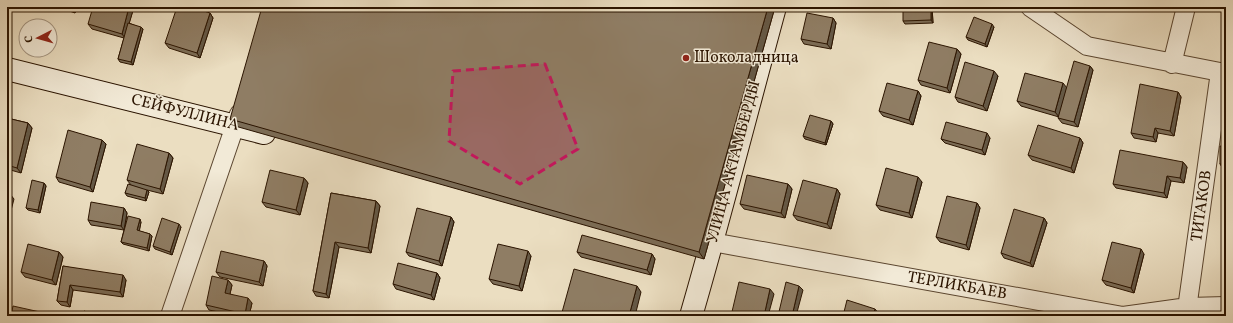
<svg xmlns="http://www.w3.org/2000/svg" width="1233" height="323" viewBox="0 0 1233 323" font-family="Vollkorn,serif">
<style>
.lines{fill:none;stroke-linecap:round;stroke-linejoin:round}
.minor-casing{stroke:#5b4630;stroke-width:20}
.secondary-casing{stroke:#2b1400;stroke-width:24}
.minor{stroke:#f2ead7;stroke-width:18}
.secondary{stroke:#f2ead7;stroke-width:22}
.wall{fill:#7b6c56;stroke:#2b1400}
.shaded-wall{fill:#645846;stroke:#2b1400}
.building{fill:#8f7d64;stroke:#2b1400}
.marked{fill:#c2185b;fill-opacity:0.2;stroke:#c2185b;stroke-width:3;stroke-dasharray:8 5;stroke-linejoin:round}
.poi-dot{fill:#8f2418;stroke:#f2ead7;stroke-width:1.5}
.labels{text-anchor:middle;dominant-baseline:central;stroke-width:3;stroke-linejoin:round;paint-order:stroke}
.poi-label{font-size:16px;fill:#2b1400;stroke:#f2ead7;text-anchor:start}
.street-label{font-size:16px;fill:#2b1400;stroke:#f2ead7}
</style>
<rect width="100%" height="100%" fill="#ebdec1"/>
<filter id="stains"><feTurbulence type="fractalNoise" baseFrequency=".005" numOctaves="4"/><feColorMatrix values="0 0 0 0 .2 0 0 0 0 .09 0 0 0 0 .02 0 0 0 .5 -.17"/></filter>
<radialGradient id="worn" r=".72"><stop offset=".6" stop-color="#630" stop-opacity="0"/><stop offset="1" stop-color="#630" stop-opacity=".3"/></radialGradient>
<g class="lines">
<g class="minor-casing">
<path id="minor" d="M1030 7 1087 46 1220 72H1226
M1172 64 1186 7
M712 242 1123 316 1188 307 1226 306
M170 316 239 114
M1186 316 1220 72"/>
</g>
<g class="secondary-casing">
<path id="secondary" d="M7 69 264 133
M691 316C721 213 747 110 775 7"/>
</g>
<use href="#minor" class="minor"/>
<use href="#secondary" class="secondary"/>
</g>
<path class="wall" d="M61 7H77L75 13 61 8Z
M134 7 129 23 143 29 133 65 120 62 118 59 124 38 92 29 88 24Z
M775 7 704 259 235 126 230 119Z
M932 7 933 23 905 24 903 21Z
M210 13 213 18 200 58 169 48 165 43Z
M833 18 836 23 831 49 804 44 801 39Z
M994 27 987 47 968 40 966 37Z
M957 49 961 54 950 93 921 85 918 80Z
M1090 66 1093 70 1078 127 1062 123 1058 118 1059 117 1021 106 1017 101 1066 88Z
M998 76 987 111 958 102 955 97Z
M918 91 921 96 913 125 883 116 879 111Z
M1178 92 1181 97 1174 136 1158 133 1156 142 1134 138 1131 133Z
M7 118 28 123 32 128 21 173 7 169Z
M831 121 833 124 826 145 805 139 803 136Z
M990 138 985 155 945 143 941 139Z
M1080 138 1083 143 1074 173 1032 160 1028 155Z
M102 140 106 144 93 192 59 182 56 177Z
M1226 147V169H1223L1220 164Z
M169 153 173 158 163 194 147 190 149 192 146 201 127 196 125 193 131 185 127 180Z
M1183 162 1187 167 1184 183 1171 181 1167 198 1116 188 1113 184Z
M304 178 308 183 300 215 266 207 262 202Z
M922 182 912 218 880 210 876 205Z
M44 183 46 186 40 213 28 210 26 208Z
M788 184 792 189 785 218 744 209 740 204Z
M837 189 840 194 831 229 797 220 793 215Z
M331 193 376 201 380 206 371 253 339 247 329 298 316 296 313 291Z
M977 203 980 208 969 250 940 242 936 237Z
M124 208 127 213 125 228 141 222 139 231 150 234 152 236 149 251 123 244 121 242 124 230 91 225 88 220Z
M451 217 454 222 442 266 409 256 406 252Z
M1044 218 1047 223 1033 267 1004 258 1001 253Z
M181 227 172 255 155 249 153 246Z
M59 252 63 257 56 285 25 277 21 272Z
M577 252 652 254 655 259 651 275 581 257Z
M1144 254 1134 293 1106 285 1102 280Z
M531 256 522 291 493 284 489 279Z
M264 261 267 266 263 286 220 277 216 272Z
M63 266 126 280 123 297 73 290 70 307 61 305 57 301Z
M437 273 440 278 434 300 396 289 393 284Z
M228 280 232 285 230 294 252 303 249 316H237L209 310 206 305Z"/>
<path class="shaded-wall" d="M72 7H77L75 13 71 8Z
M129 7H134L125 38 122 34Z
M768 7H775L704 259 699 252Z
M931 7H932L933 23 931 20Z
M210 13 213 18 200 58 197 53Z
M833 18 836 23 831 49 827 44Z
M992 24 994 27 987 47 985 44Z
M141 27 143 29 133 65 131 62Z
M957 49 961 54 950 93 947 88Z
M1090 66 1093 70 1078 127 1074 122Z
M994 71 998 76 987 111 983 106Z
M1063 83 1067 88 1059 117 1055 112Z
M918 91 921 96 913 125 909 120Z
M1178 92 1181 97 1174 136 1170 131Z
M831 121 833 124 826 145 825 143Z
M28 123 32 128 21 173 17 168Z
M1155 128 1158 133 1156 142 1153 137Z
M987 133 990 138 985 155 982 150Z
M1080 138 1083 143 1074 173 1071 168Z
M102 140 106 144 93 192 90 187Z
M169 153 173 158 163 194 160 189Z
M1183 162 1187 167 1184 183 1180 178Z
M1167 176 1171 181 1167 198 1164 193Z
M918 177 922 182 912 218 909 213Z
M304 178 308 183 300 215 296 210Z
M44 183 46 186 40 213 38 210Z
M788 184 792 189 785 218 781 213Z
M837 189 840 194 831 229 827 224Z
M147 190 149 192 146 201 145 198Z
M10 194 14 199 8 222 7 221V208Z
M376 201 380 206 371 253 368 248Z
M977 203 980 208 969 250 966 245Z
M124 208 127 213 124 230 121 226Z
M451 217 454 222 442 266 439 261Z
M1044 218 1047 223 1033 267 1030 263Z
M140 219 141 222 139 233 137 230Z
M179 224 181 227 172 255 170 252Z
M150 234 152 236 149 251 147 248Z
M335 242 339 247 329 298 326 294Z
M1141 249 1144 254 1134 293 1131 288Z
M528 251 531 256 522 291 519 286Z
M59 252 63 257 56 285 52 280Z
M652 254 655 259 651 275 647 270Z
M264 261 267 266 263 286 259 282Z
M437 273 440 278 434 300 431 295Z
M123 275 126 280 123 297 120 292Z
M228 280 232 285 229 298 225 293Z
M70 285 73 290 70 307 67 302Z
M637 286 641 292 635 316H629Z
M799 286 803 290 796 316H792Z
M770 289 774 294 768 316H764Z
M248 298 252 303 249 316H246L245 314Z
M875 309 879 314 878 316H873Z"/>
<path class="building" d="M93 7H129L122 34 88 24Z
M177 7H192L210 13 197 53 165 43Z
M262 7H768L699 252 230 119Z
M903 7H931V20L903 21Z
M807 13 833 18 827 44 801 39Z
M974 17 992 24 985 44 966 37Z
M128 23 141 27 131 62 118 59Z
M929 42 957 49 947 88 918 80Z
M1074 61 1090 66 1074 122 1058 118Z
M965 62 994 71 983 106 955 97Z
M1025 73 1063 83 1055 112 1017 101Z
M887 83 918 91 909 120 879 111Z
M1140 84 1178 92 1170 131 1155 128 1153 137 1131 133Z
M810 115 831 121 825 143 803 136Z
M7 118 28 123 17 168 7 165Z
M946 122 987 133 982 150 941 139Z
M1038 125 1080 138 1071 168 1028 155Z
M68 130 102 140 90 187 56 177Z
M137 144 169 153 160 189 127 180Z
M1220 146 1226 147V164H1220Z
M1120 150 1183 162 1180 178 1167 176 1164 193 1113 184Z
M886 168 918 177 909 213 876 205Z
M270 170 304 178 296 210 262 202Z
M747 175 788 184 781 213 740 204Z
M32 180 44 183 38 210 26 208Z
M803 180 837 189 827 224 793 215Z
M128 184 147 190 145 198 125 193Z
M7 193 10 194 7 208Z
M331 193 376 201 368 248 335 242 326 294 313 291Z
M947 196 977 203 966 245 936 237Z
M91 202 124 208 121 226 88 220Z
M417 208 451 217 439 261 406 252Z
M1014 209 1044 218 1030 263 1001 253Z
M128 216 140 219 137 230 150 234 147 248 121 242Z
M162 218 179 224 170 252 153 246Z
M582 235 652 254 647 270 577 252Z
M1112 242 1141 249 1131 288 1102 280Z
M28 244 59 252 52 280 21 272Z
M498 244 528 251 519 286 489 279Z
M221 251 264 261 259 282 216 272Z
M398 263 437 273 431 295 393 284Z
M63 266 123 275 120 292 70 285 67 302 57 301Z
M574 269 637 286 629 316H561Z
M212 276 228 280 225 293 248 298 245 314 206 305Z
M739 282 770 289 764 316H731Z
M786 282 799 286 792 316H778Z
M847 300 875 309 873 316H843Z
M13 306 49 314 48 316H11Z
M84 311 100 316H82Z
M502 312 518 316H501Z"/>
<path class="marked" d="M545 64 578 149 520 184 449 141 453 71Z"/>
<circle class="poi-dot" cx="686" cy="58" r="4"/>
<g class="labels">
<g class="poi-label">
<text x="694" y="58">Шоколадница</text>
</g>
<g class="street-label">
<text transform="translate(185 113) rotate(14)">СЕЙФУЛЛИНА</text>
<text transform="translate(734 162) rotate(-75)">УЛИЦА АКТАМБЕРДЫ</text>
<text transform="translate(1202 206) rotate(-82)">ТИТАКОВ</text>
<text transform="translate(957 286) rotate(10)">ТЕРЛИКБАЕВ</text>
</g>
</g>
<rect width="1233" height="323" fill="none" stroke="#ebdec1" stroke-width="24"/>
<rect x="8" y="8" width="1217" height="307" fill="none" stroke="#2b1400" stroke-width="2"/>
<rect x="12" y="12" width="1209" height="299" fill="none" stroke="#2b1400"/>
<g transform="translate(38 38) rotate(264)"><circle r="19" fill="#f2ead7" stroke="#a29481"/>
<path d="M0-3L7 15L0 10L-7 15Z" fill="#8f2418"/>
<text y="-6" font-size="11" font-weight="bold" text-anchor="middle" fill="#2b1400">С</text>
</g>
<rect width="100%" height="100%" filter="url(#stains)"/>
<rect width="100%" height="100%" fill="url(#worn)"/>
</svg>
